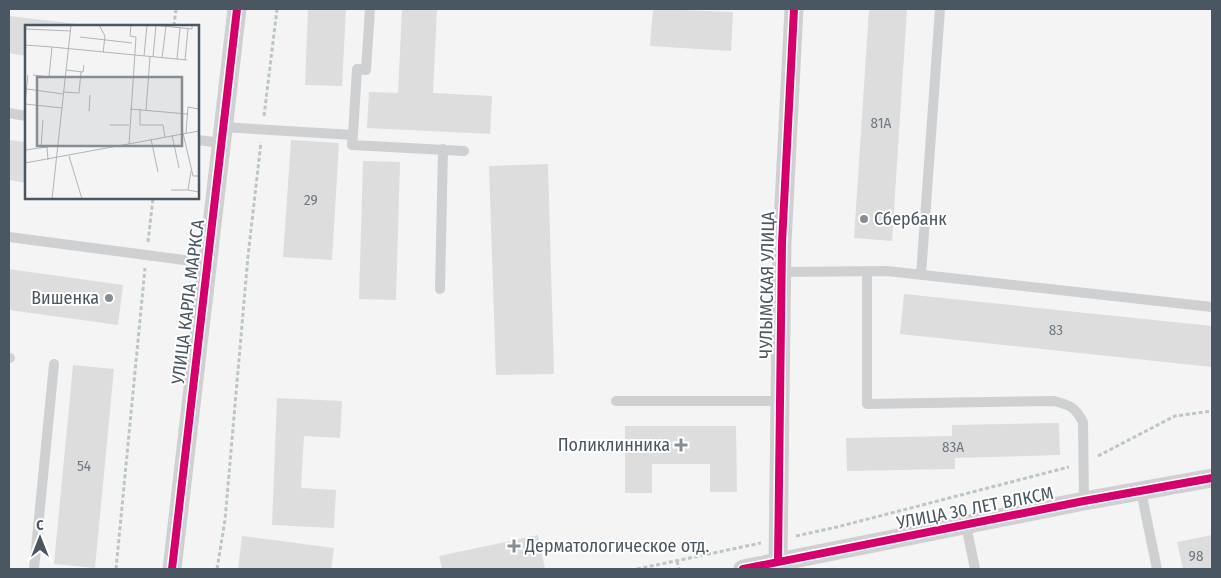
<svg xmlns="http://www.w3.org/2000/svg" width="1221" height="578" viewBox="0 0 1221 578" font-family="'Fira Sans Condensed',sans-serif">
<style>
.building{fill:#ddddde}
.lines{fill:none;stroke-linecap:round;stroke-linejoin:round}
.path{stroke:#bcc7c4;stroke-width:3;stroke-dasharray:4 2.5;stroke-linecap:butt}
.service{stroke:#ced0d2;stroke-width:10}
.minor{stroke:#ced0d2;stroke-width:19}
.cycleway-casing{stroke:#fff;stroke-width:11}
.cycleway{stroke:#d6006c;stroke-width:8}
.poi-dot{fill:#868d94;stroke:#fff;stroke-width:2}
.labels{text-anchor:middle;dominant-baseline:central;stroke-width:4;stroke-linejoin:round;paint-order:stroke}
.number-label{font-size:15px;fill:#707881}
.poi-label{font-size:18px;fill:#4a5661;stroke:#fff;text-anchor:start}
.street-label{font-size:18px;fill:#4a5661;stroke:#fff}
.inset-road{fill:none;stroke:#b0b5b9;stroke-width:1}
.view{fill:#868d94;fill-opacity:0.15;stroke:#868d94;stroke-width:2.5}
.inset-edge{fill:none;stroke:#4a5661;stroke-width:2.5}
</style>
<rect width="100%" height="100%" fill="#f4f4f4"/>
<path class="building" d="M308 9H346L342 86 305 85Z
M402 9H437L433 93 492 96 490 134 367 128 369 92 398 93Z
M653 9 733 12 731 51 650 46Z
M869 9H907L892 241 854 238Z
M9 16 86 25V26H26V56L9 53Z
M9 140 26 142V183L9 180Z
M291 140 339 143 332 260 283 257Z
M363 161 400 162 396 300 359 299Z
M548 164 554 374 496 375 489 166Z
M9 269 123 285 118 325 9 310Z
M904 294 1212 326V367L900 334Z
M73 365 114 369 95 568 54 564Z
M277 398 342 401 340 438 304 436 301 488 336 490 334 528 272 525Z
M1059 423 1060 455 955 458V469L847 471 846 438 952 436V425Z
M625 426H736L737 492H710V464H652V493H625Z
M538 535 545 569H442L439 556Z
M1212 535V569H1183L1177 542Z
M242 536 334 548 331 569H238Z"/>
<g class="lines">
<path class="path" d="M174 26 176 9
M264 116 277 9
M148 242 153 198
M1098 456 1175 416 1212 411
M796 536 837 527 1069 467
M677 561 679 569
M116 569 145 268
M217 569 225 520 248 256 261 142
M637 569 761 543"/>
<path class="service" d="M9 113 26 116
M223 127 353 135 357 69 366 70 370 9
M353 135 352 145 464 151
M198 140 221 143
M9 237 207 263
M867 271V404L1054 401C1070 405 1075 407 1083 422L1084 501
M781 272 887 271 1212 307
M921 275 940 9
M440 289 443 149
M9 358H10
M616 401H780
M1141 491 1157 569
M966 525 975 569
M34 569 54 364"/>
<path class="minor" d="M778 562 782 243 794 9
M172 569 237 9
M743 569 1084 501 1212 478"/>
<g class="cycleway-casing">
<path id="cycleway" d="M778 562 782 243 794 9
M172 569 237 9
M743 569 1084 501 1212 478"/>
</g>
<use href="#cycleway" class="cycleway"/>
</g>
<g class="poi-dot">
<circle cx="864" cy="219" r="5"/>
<circle cx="109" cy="298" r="5"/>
<path d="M678.5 437.5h5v5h5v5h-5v5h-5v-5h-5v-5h5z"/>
<path d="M511.5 538.5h5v5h5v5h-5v5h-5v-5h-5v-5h5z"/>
</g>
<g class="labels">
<g class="number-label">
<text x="881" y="123">81А</text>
<text x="311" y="200">29</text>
<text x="1056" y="330">83</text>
<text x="953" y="447">83А</text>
<text x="84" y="466">54</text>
<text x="1196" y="556">98</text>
</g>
<g class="poi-label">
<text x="874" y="219">Сбербанк</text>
<text x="99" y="298" text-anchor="end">Вишенка</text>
<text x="670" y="445" text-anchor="end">Поликлинника</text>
<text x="525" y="546">Дерматологическое отд.</text>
</g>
<g class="street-label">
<text transform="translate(767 285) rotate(-89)">ЧУЛЫМСКАЯ УЛИЦА</text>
<text transform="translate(188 302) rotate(-83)">УЛИЦА КАРЛА МАРКСА</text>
<text transform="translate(975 508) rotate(-11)">УЛИЦА 30 ЛЕТ ВЛКСМ</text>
</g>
</g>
<g transform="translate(25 25)">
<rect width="174" height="174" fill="#f4f4f4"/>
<path class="inset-road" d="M74 0 80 11 78 28M128 0 167 4V0M0 4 46 6M55 12 107 18M0 20 27 22M119 31 122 0M128 32 131 0M137 33 141 1M152 34 155 3M160 35 163 4M41 45 58 47 59 40M8 50 24 52 27 22 162 35M2 64 38 69M38 67 54 68 56 47M0 78 3 50M0 79 37 83M105 84 162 89M115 84V100H138L140 112M121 85 125 32M64 86 65 70M85 100H104M158 108 168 151H174M161 108 163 82 174 84M147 110 154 143M126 114 133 147M104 119 111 12 105 11 106 0M16 123 18 95M0 125 22 122 23 135M44 131 57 174M0 138 174 106M166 146 163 165 174 167M146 165H163M27 174 46 0"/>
<path class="view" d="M12 52H157V121H12Z"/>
<rect width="174" height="174" class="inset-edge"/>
</g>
<rect width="1221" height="578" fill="none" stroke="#4a5661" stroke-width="20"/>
<g transform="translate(40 538)" stroke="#ffffff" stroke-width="4" paint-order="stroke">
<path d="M0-4L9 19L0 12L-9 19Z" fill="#4a5661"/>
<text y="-8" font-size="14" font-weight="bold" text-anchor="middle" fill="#4a5661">С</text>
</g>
</svg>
